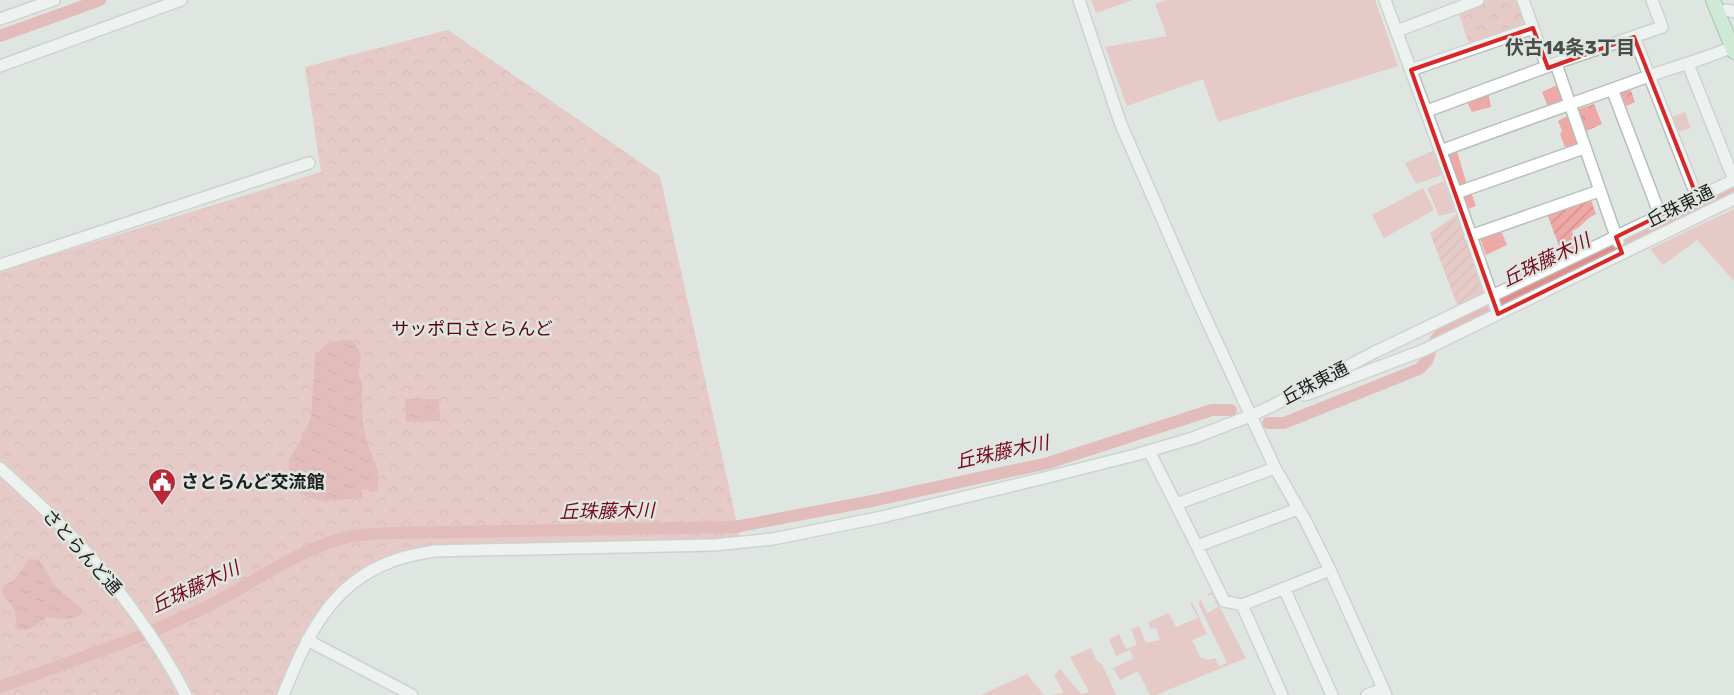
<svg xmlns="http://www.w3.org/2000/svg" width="1734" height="695" viewBox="0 0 1734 695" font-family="Rubik,'Noto Sans JP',sans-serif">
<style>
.grass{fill:#eea8a6}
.park{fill:url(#park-crowns)}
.garden{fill:url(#garden-furrows)}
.water{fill:url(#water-ripples)}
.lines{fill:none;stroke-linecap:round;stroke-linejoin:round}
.river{stroke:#e68a89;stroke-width:12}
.minor-casing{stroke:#b8bfba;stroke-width:14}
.major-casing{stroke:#689d77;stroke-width:16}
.minor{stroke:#fff;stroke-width:11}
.major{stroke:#bdedcb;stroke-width:14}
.marked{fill:none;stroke:#d62828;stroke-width:4;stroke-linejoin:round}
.labels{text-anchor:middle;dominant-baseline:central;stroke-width:5;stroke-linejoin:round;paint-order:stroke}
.street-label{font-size:18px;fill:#1d1f1d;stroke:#dfe6e1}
.park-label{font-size:18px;fill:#580411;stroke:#dfe6e1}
.poi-label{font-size:18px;font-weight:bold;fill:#1d1f1d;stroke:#dfe6e1;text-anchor:start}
.neighbourhood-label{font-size:19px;font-weight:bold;fill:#494e4a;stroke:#dfe6e1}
.water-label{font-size:19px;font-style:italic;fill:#79081c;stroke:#dfe6e1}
</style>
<defs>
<pattern id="park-crowns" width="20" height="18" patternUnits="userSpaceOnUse" patternTransform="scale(1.25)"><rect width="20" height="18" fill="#eea8a6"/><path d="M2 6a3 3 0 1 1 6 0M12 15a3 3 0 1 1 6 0" fill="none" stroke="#cc908e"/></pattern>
<pattern id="garden-furrows" width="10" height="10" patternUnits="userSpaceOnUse" patternTransform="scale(1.25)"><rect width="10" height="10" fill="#eea8a6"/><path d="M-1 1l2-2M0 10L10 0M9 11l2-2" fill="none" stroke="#cc908e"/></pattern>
<pattern id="water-ripples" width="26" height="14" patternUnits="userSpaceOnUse" patternTransform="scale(1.25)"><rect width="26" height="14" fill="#e68a89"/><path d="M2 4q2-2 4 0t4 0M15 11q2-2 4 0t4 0" fill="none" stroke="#ba706f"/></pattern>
</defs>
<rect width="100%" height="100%" fill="#dfe6e1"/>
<path class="grass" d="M1091 0H1133L1096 13Z
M1166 0H1375L1398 66 1218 122 1203 79 1127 106 1105 47 1167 36 1155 4Z
M1557 85 1563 104 1549 109 1542 92Z
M1488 92 1491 107 1472 112 1466 100Z
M1685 112 1691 128 1676 132 1669 118Z
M1569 115 1578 143 1566 150 1560 134 1562 131 1558 121Z
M1456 148 1467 185 1457 187 1445 153Z
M1435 150 1442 175 1416 184 1405 163Z
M1444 181 1455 212 1439 216 1427 188Z
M1423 188 1434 210 1384 238 1372 215Z
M1471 192 1476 206 1465 210 1460 196Z
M1734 209V281L1697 240 1663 265 1650 249Z
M1500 228 1507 245 1486 255 1479 236Z
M1212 592 1246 658 1156 695H1150L1138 671 1120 680 1113 668 1133 659 1130 650 1116 656 1109 639 1119 634 1126 649 1137 645 1131 629 1139 626 1146 643 1160 640 1156 628 1151 629 1148 622 1169 613 1176 627 1198 618 1190 603 1192 602 1207 634 1192 640 1200 657 1208 660 1215 658 1219 666 1227 663 1199 605 1200 598 1207 613 1218 607 1212 594 1208 596V594Z
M1091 648 1097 661 1102 664 1116 695H1051L1064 693 1054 675 1060 669 1081 694 1089 692 1070 657Z
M1027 674 1044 695H981Z"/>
<path class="park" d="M1487 0H1517L1525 22 1523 25 1469 44 1458 11Z
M448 30 660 176 740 537 737 539 442 546 351 578 332 595 312 619 278 695H0V271L321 172 305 67Z
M1630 88 1635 102 1624 107 1617 92Z
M1594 104 1602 124 1584 132 1576 110Z"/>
<path class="garden" d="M1591 200 1596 214C1584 219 1584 226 1572 231L1578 249 1563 256 1547 214Z
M1456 215 1487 295 1458 307 1430 233Z"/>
<path class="water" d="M343 340H351C364 352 361 359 358 375L362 382C363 399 361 418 365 434 370 457 382 466 377 491L371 492 366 488 362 490V498L324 501 309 498 298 492 291 482 289 469V459L299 444 311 418 315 358C321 345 329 343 343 340Z
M405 399H439L440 421 406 422Z
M29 559 39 560 55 586 82 609V614C71 621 60 619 47 617 38 623 28 634 16 628 18 613 13 605 3 595L2 589 6 584 15 580Z"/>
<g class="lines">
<path class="river" d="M0 36 100 0
M1626 243 1734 191
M1499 304 1610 250
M1436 339 1442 332 1487 309
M1268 423H1284L1419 369 1427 361 1430 352
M0 687C69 662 140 639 206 607 254 584 299 547 353 536 366 534 381 534 394 533L735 527 872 501 1048 463 1212 410H1231"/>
<g class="minor-casing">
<path id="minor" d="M1079 0 1120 122 1197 299 1275 468 1305 520 1330 570 1386 695
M1385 0 1456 193 1498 314
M1523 0 1547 67
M1718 13 1727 10 1734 12
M0 19 54 0
M1397 31 1478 0
M1634 37 1697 197
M1556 64 1618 242
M1688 64 1734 180
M0 66 181 0
M1411 70 1533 28
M1612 89 1660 215
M1427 111 1565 60 1662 27 1652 0
M1441 151C1510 125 1580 101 1649 76 1677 66 1705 59 1732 47
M1456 193 1584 148
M1470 236 1599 191
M0 265 309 163
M1305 395 1424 350 1734 199
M1149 451 1197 546 1298 509
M0 468C26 492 53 516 77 542 120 589 157 640 186 695
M1176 504 1275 468
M1197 546 1224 601 1242 605
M1284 588 1332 695
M307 640 412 695
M283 695C306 639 329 585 390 562 404 556 419 554 434 551L714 545 773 539 882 517 1048 477 1135 455 1193 438 1250 416 1272 406 1373 353 1734 180
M1282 695 1242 605 1330 570
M1367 695 1383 689"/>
</g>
<g class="major-casing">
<path id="major" d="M1713 0 1734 52"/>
</g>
<use href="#minor" class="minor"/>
<use href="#major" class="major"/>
</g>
<path d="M0 0H1734V695H0ZM1533 28 1548 68 1634 37 1697 197 1616 237 1622 253 1498 314 1411 70Z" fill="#dfe6e1" fill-opacity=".55" fill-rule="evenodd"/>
<path class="marked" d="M1533 28 1548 68 1634 37 1697 197 1616 237 1622 253 1498 314 1411 70Z"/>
<defs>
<g id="civic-pin" transform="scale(1.4375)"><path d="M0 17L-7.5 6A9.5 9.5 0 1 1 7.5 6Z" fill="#b92838" stroke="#dfe6e1"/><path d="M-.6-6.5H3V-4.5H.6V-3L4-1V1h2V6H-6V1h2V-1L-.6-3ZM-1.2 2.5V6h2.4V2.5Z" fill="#fff"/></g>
</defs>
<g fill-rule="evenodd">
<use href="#civic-pin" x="162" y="482"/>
</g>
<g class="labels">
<g class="street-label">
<text transform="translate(1680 206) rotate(-26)">丘珠東通</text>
<text transform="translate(1315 383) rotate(-27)">丘珠東通</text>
<text transform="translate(82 552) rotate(48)">さとらんど通</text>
</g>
<g class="park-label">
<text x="472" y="329">サッポロさとらんど</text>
</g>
<g class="poi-label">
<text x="181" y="482">さとらんど交流館</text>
</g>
<g class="neighbourhood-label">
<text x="1570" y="47">伏古14条3丁目</text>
</g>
<g class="water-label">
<text transform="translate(1546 260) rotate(-26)">丘珠藤木川</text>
<text transform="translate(1002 452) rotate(-12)">丘珠藤木川</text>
<text transform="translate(607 511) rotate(-1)">丘珠藤木川</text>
<text transform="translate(195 587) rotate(-25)">丘珠藤木川</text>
</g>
</g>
</svg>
